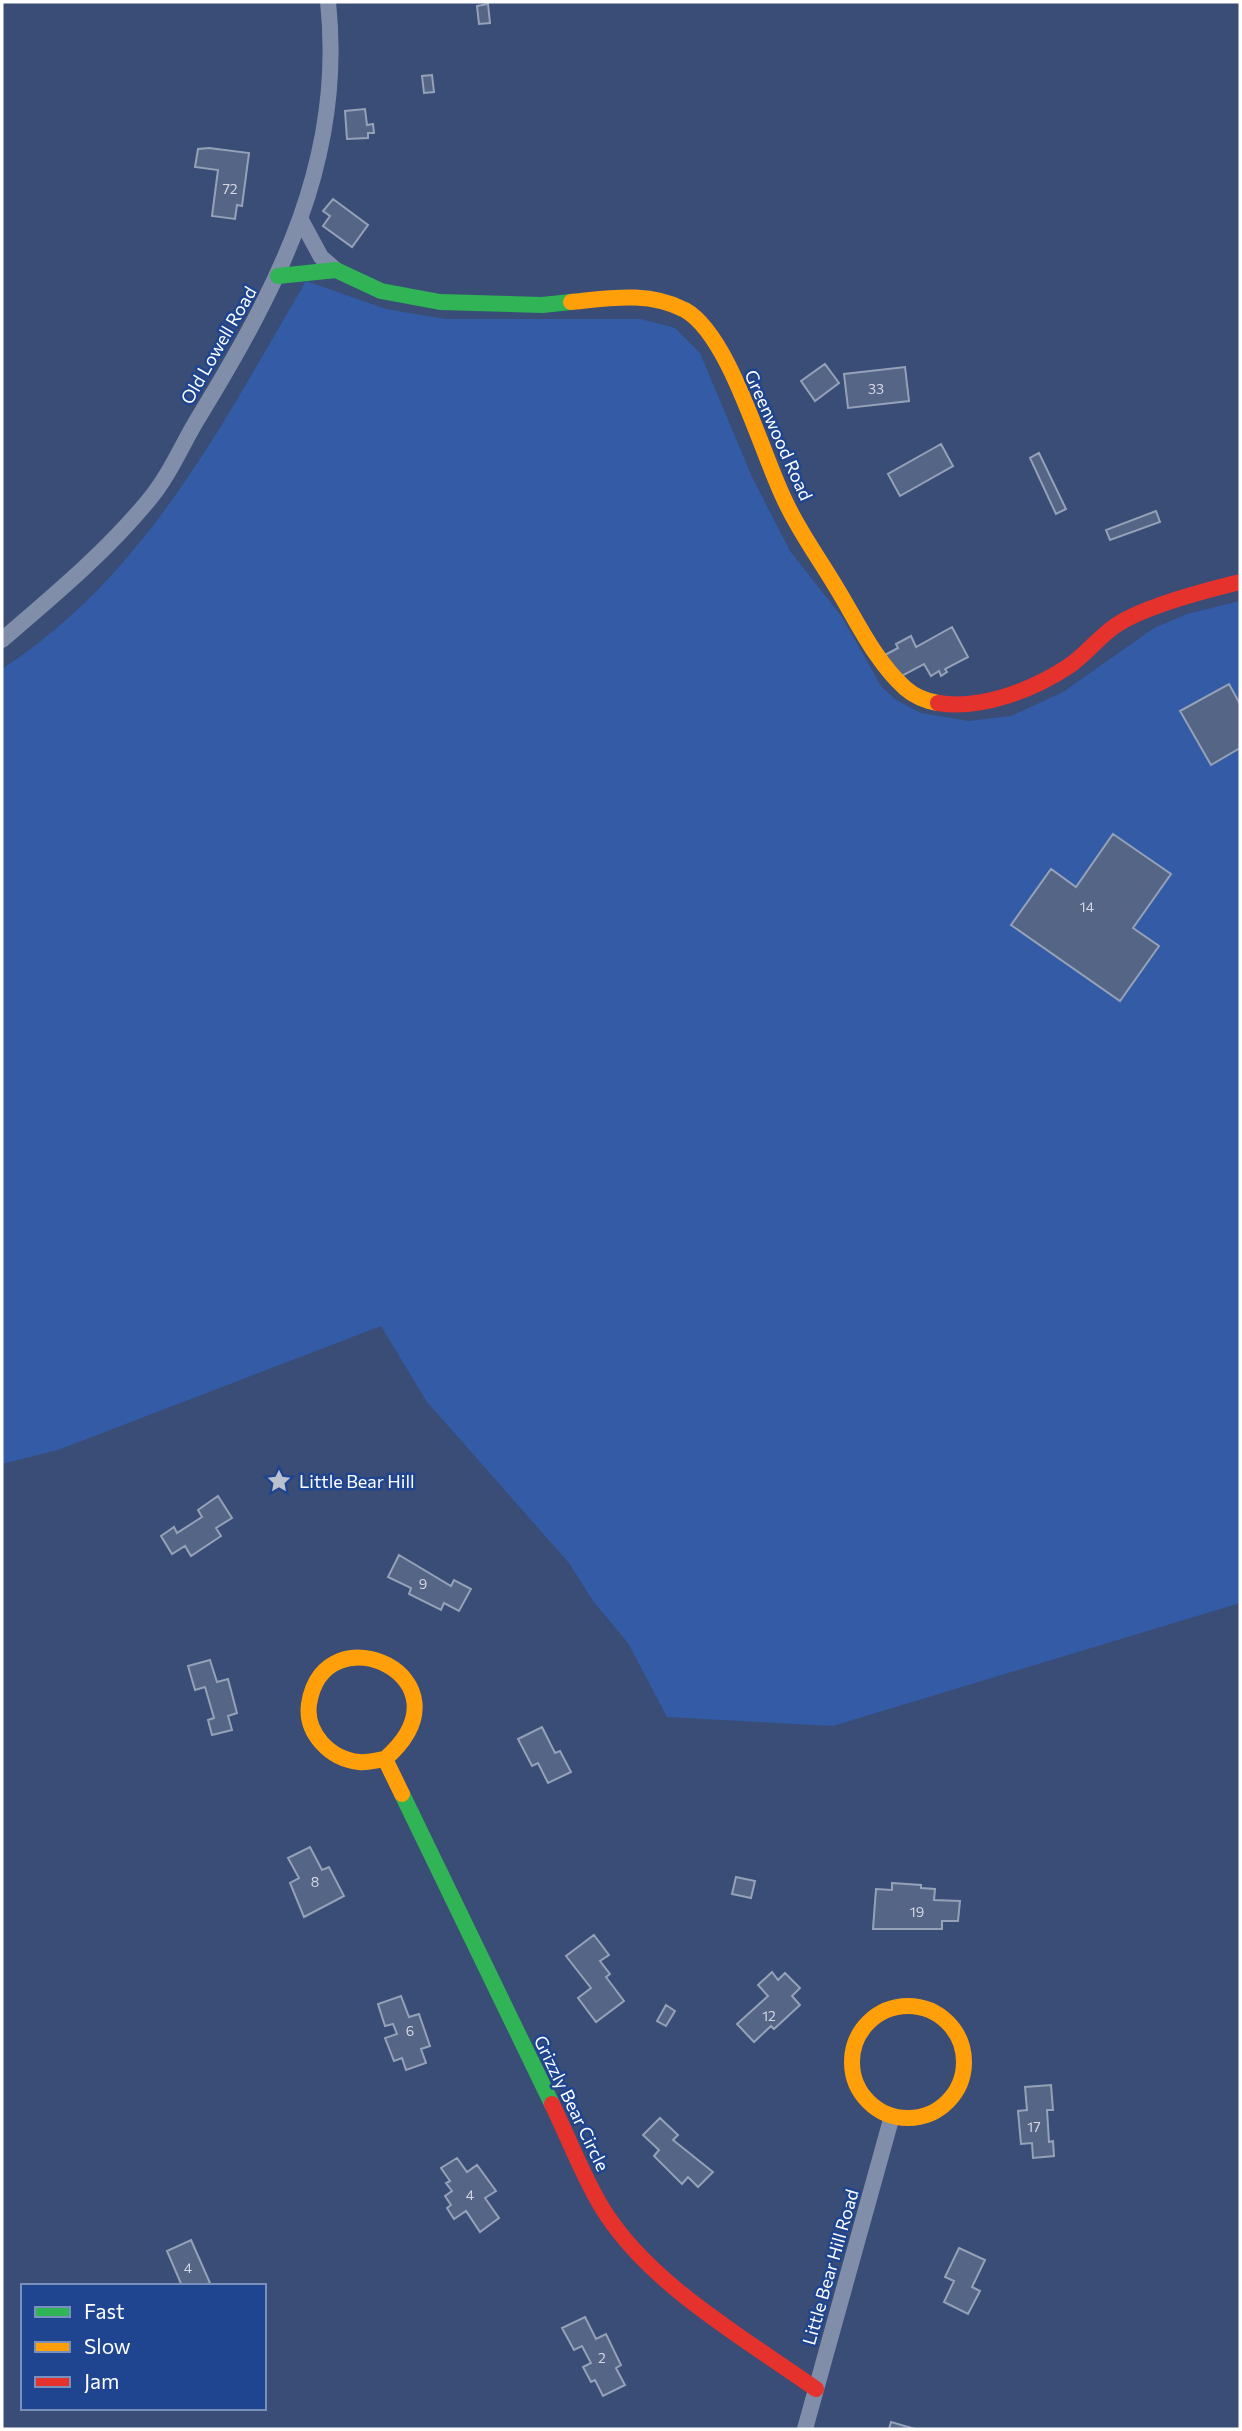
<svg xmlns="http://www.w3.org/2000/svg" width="1242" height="2431" viewBox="0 0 1242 2431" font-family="Commissioner,sans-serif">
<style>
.green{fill:#345ba6}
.building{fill:#556586;stroke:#95a1b7;stroke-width:2}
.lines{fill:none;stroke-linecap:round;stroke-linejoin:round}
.street{stroke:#808ea9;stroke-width:16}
.fast{stroke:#30b455;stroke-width:16}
.slow{stroke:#ff9f0a;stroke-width:16}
.jam{stroke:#e5322d;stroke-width:16}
.labels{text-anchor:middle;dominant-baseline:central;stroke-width:5;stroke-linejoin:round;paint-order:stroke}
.number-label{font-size:14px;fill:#d4d8e1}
.street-label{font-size:18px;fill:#fff;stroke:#1f4590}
.poi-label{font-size:18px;fill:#fff;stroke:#1f4590;text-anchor:start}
</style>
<rect width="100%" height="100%" fill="#394d76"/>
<path class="green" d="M306 281 386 309 445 319H641L675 328 700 353 752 477 790 551 842 617 881 686 896 700 921 713 969 721 1011 716 1063 692 1154 628 1187 614 1240 601V1603L833 1726 667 1717 628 1643 593 1601 569 1563 427 1402 381 1326 58 1450 2 1464V669C147 574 221 426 306 281Z"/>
<path class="building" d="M488 4 490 23 479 24 477 6Z
M432 75 434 92 424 93 422 76Z
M365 109 367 125 373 124 374 133H368V138L347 139 345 111Z
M209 148 249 153 242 206 237 205 235 219 212 216 218 170 195 167 198 149Z
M333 199 368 225 352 247 323 226 330 216 323 211Z
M825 364 839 383 815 401 801 381Z
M905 367 909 401 848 408 844 374Z
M941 444 953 466 900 496 888 474Z
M1039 453 1066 509 1056 514 1030 458Z
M1156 511 1160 522 1110 540 1106 530Z
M952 627 968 657 945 669 947 672 941 676 939 671 931 676 924 664 898 678 885 655 898 648 896 644 911 636 916 647Z
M1229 684 1240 704V748L1211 765 1180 711Z
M1113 834 1171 874 1133 928 1159 946 1120 1001 1011 925 1051 869 1076 887Z
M218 1496 232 1518 216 1528 221 1536 191 1556 185 1546 172 1554 161 1536 174 1527 177 1533 202 1517 198 1510Z
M399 1555 451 1586 454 1580 471 1589 459 1611 444 1603 441 1610 409 1594 411 1588 388 1577Z
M210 1660 217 1682 228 1679 237 1713 228 1716 232 1730 212 1735 208 1720 214 1718 205 1687 195 1690 188 1666Z
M542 1727 555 1753 560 1751 571 1772 548 1783 538 1763 532 1766 518 1739Z
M310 1847 322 1870 329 1867 344 1896 304 1917 290 1883 299 1878 288 1858Z
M736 1877 755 1881 751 1898 732 1894Z
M892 1883 921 1885V1888L935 1889 934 1900 960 1901 958 1921H942V1929H873L876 1889 892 1890Z
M594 1935 609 1955 600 1961 610 1974 606 1977 624 2001 596 2022 578 1998 591 1988 566 1956Z
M772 1972 778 1980 785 1973 800 1988 792 1996 800 2005 774 2029 771 2026 754 2042 737 2024 768 1996 758 1985Z
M401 1996 409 2017 419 2014 430 2046 421 2049 426 2063 406 2070 402 2058 394 2061 385 2038 397 2034 393 2024 385 2026 378 2004Z
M666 2005 675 2011 666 2026 657 2021Z
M1051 2085 1053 2110H1047L1049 2142 1053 2141 1054 2156 1033 2158 1032 2143 1021 2144 1018 2111 1027 2110 1025 2087Z
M660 2118 678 2135 673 2140 713 2172 698 2187 688 2177 682 2184 654 2156 659 2150 643 2135Z
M457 2158 467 2172 477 2165 496 2191 485 2198 499 2218 480 2232 466 2211 454 2219 447 2208 451 2205 445 2196 452 2191 446 2183 450 2181 441 2168Z
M191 2240 210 2283 203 2286H182L167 2251Z
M959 2248 985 2260 972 2287 980 2291 968 2314 944 2302 954 2281 945 2277Z
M585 2317 596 2339 606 2334 621 2365 616 2368 625 2385 603 2396 595 2380 591 2382 583 2367 591 2363 582 2346 574 2350 562 2328Z
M891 2422 915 2429H889Z"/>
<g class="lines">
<path class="street" d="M301 220 321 257 336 270
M2 640C53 596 104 554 148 501 169 477 183 442 200 415 279 285 345 159 328 2
M805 2429 892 2116"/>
<path class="fast" d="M278 276 336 270 381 291 440 302 542 305 571 302
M402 1794 552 2104"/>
<path class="slow" d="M571 302C610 298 649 291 685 310 731 336 762 457 787 505 801 534 820 560 836 587 857 621 875 661 905 688 914 696 926 701 938 703
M385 1759C377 1760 367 1763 359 1762 330 1759 305 1733 309 1704 324 1608 478 1678 385 1759L402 1794
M852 2062a56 56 0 1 1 112 0a56 56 0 1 1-112 0Z"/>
<path class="jam" d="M938 703C981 710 1033 690 1069 666 1087 654 1100 635 1118 624 1146 606 1207 590 1240 582
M552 2104C568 2137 582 2174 601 2206 647 2283 744 2338 816 2389"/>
</g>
<defs>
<g id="sight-bare" transform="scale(1.89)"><path d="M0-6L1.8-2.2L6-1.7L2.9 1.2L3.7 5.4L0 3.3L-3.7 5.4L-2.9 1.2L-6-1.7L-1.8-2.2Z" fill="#bac1cf" stroke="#1f4590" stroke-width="2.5" paint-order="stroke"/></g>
</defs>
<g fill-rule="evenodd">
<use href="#sight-bare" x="279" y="1481"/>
</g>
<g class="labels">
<g class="number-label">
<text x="230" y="188">72</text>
<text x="876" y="388">33</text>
<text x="1087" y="906">14</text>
<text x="423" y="1583">9</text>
<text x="315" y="1881">8</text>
<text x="917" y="1911">19</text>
<text x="769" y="2015">12</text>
<text x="410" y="2030">6</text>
<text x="1034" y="2126">17</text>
<text x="470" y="2194">4</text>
<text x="188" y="2267">4</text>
<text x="602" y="2357">2</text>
</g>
<g class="street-label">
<text transform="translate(218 345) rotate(-60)">Old Lowell Road</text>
<text transform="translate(779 435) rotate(66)">Greenwood Road</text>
<text transform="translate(572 2103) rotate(64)">Grizzly Bear Circle</text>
<text transform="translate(830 2267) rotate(-74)">Little Bear Hill Road</text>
</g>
<g class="poi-label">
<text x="299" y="1481">Little Bear Hill</text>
</g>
</g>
<rect width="1242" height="2431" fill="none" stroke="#ffffff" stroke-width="7"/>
<rect x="21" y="2284" width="245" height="126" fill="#1f4590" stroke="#798fbc" stroke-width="2"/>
<rect x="35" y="2307" width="35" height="10" fill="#30b455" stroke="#798fbc" stroke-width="2"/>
<text x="84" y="2319" font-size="21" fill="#ffffff">Fast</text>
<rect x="35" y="2342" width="35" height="10" fill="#ff9f0a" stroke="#798fbc" stroke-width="2"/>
<text x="84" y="2354" font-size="21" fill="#ffffff">Slow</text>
<rect x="35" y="2377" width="35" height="10" fill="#e5322d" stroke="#798fbc" stroke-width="2"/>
<text x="84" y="2389" font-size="21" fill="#ffffff">Jam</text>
</svg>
